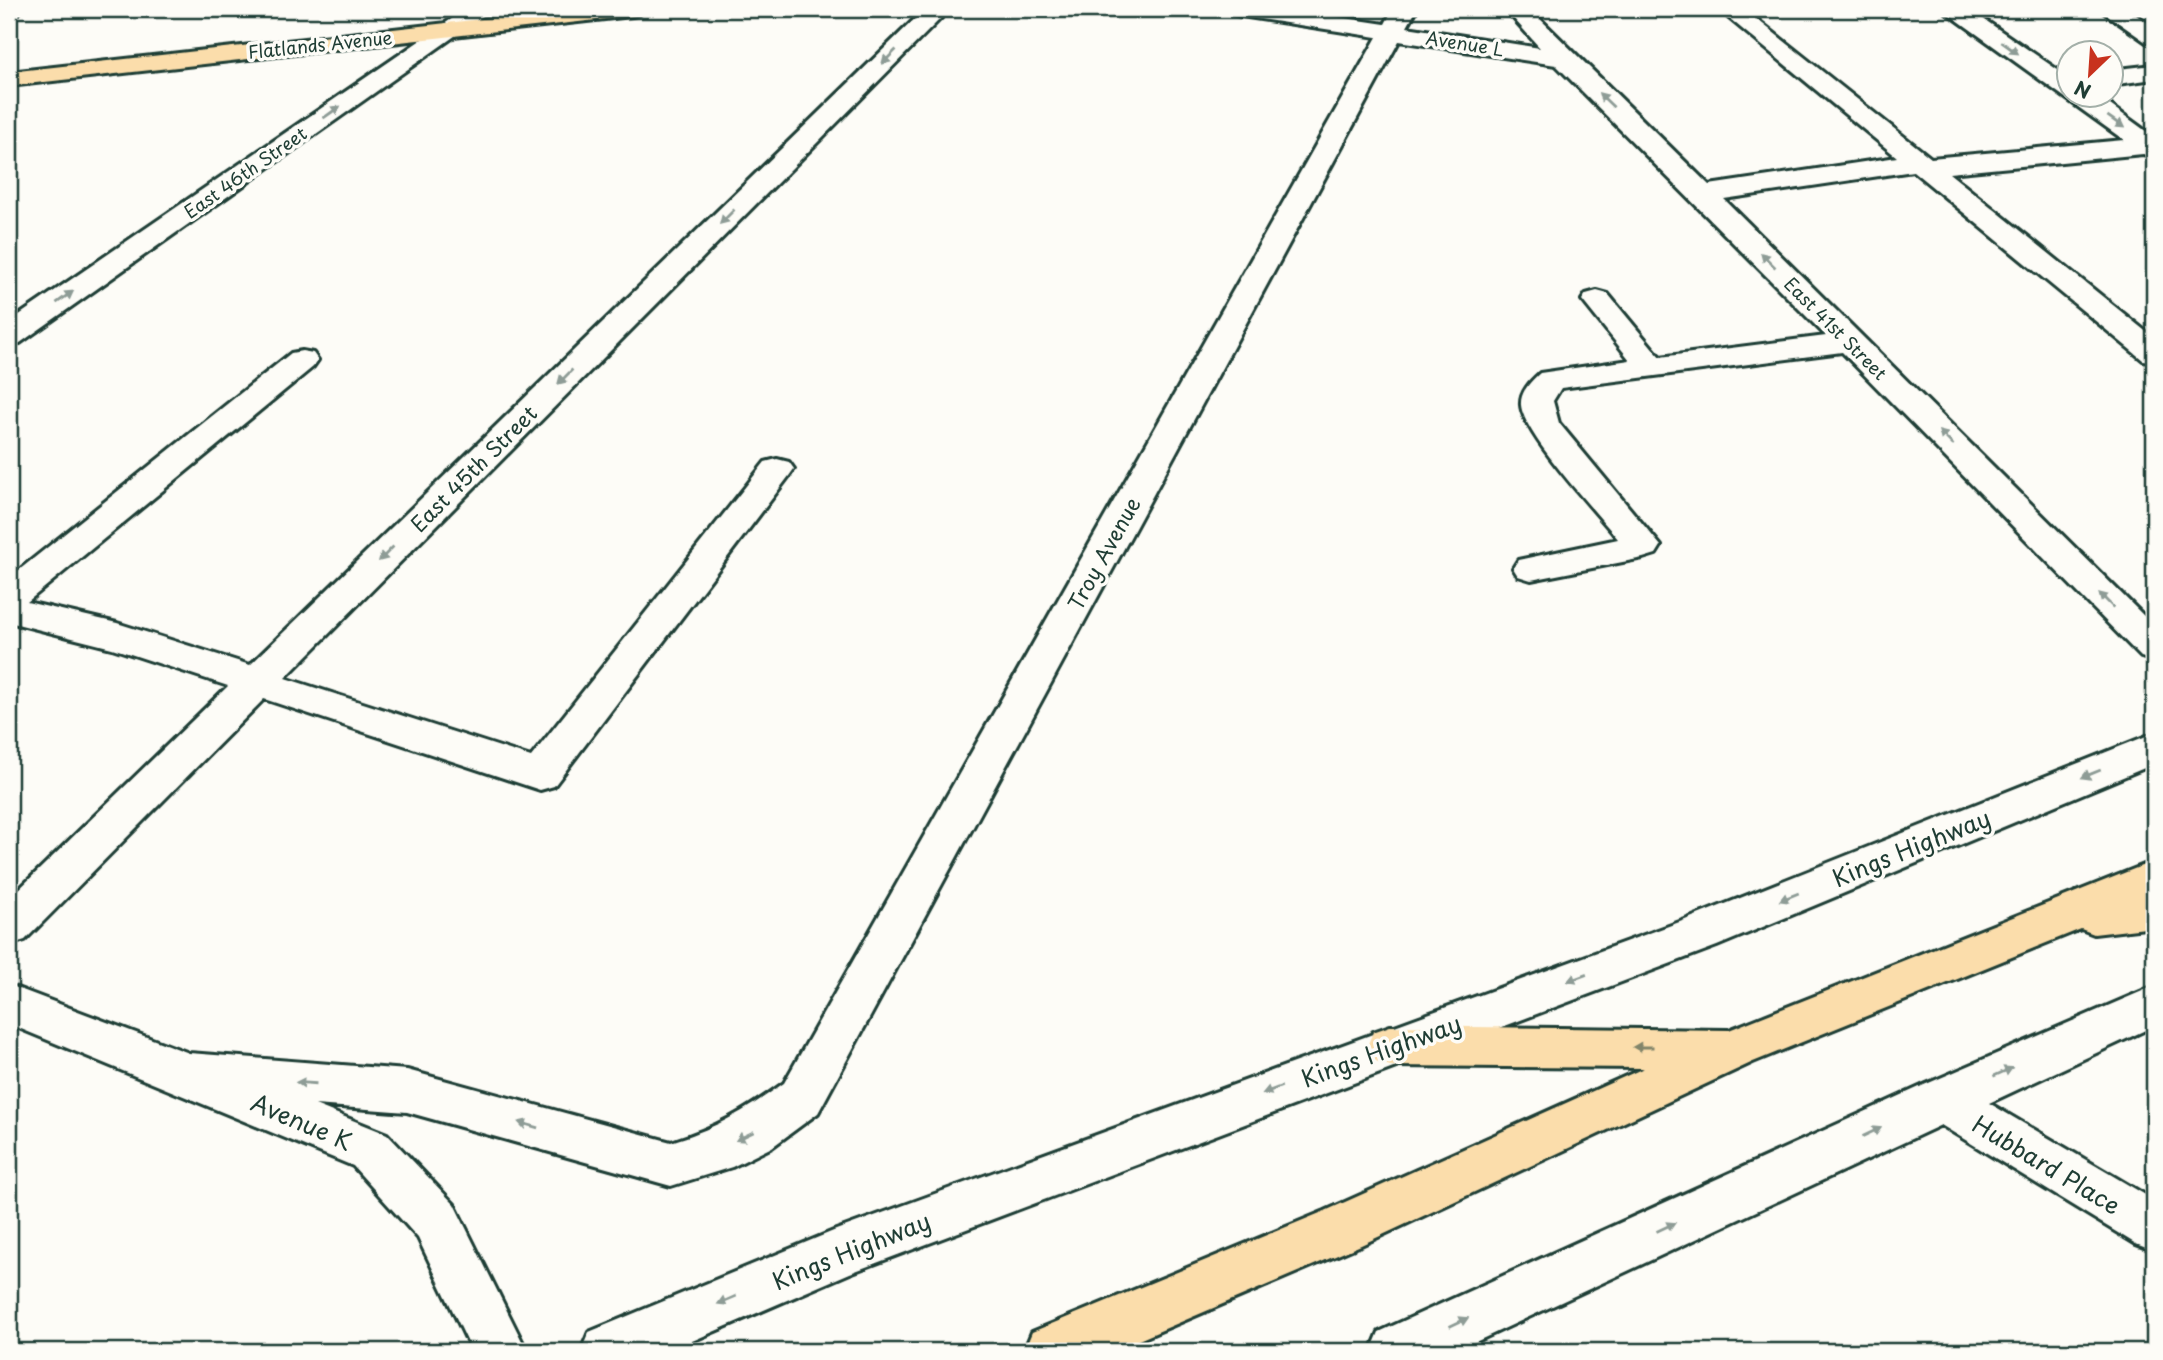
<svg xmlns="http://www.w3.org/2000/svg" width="2163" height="1360" viewBox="0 0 2163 1360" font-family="'Playpen Sans',sans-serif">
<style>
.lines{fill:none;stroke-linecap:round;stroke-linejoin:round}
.minor-casing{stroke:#1f3d34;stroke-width:6}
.major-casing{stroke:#1f3d34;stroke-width:6}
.minor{fill:#fdfcf7;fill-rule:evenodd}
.major{fill:#fbddab;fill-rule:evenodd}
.oneway{fill:#8e9c96}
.oneway2{fill:#82856a}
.labels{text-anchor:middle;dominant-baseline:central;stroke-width:7;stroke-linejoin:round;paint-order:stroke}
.far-street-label{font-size:18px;fill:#1f3d34;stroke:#fdfcf7}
.street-label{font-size:21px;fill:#1f3d34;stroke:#fdfcf7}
.near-street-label{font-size:24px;fill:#1f3d34;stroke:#fdfcf7}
</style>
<rect width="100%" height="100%" fill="#fdfcf7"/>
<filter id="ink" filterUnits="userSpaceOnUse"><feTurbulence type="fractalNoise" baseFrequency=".0143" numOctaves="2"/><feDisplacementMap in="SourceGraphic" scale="14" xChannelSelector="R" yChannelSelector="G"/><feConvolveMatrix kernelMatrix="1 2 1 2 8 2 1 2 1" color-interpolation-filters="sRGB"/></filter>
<g filter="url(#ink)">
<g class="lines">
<g class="minor-casing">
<path id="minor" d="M9 9H22L18 14 9 16Z
M466 9H493L20 343 9 345V322Z
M925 9H950L285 678 531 757 765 462 777 459 789 462 794 469 789 476 554 786 540 790 264 699 25 940 9 945V899L228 686 112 648 9 622V578L291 353 302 351 313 353 318 360 313 367 27 602 117 623 250 665Z
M1229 9H1285L1385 24 1393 9H1417L1407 27 1540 48 1505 9H1530L1709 185 1897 157 1718 9H1744L1931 158 2124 140 1942 9H1969L2068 77V94H2095L2154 137V157L2143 154 1949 173 2154 338V362L2143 360 1913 171 1724 199 2154 626V661L2141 657 1842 352 1561 388 1553 401 1559 423 1661 546 1656 554 1643 558 1531 580 1518 576 1513 568 1518 560 1618 539C1597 513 1523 434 1521 405 1520 392 1531 381 1540 373L1630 360 1582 300 1586 294 1597 291 1608 294 1660 357 1826 336 1556 65 1399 41 818 1113 772 1147 732 1167 671 1186 407 1112 315 1105 387 1134 454 1204 527 1351H472L418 1238 353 1166 9 1024V985L189 1053 407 1070 671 1142C717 1128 745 1111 784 1083L1377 37 1241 16 1233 14Z
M2099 9H2127L2154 27V44L2146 42Z
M2154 65V79L2110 85V70Z
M2154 733V764L1717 946 850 1273 669 1351H581L589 1332 836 1230 1685 920Z
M2154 986V1026L1989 1103 2154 1200V1251L2136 1244 1941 1125 1456 1351H1371L1379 1332 1924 1085Z"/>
</g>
<g class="major-casing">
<path id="major" d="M571 9H644L640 14 632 16 9 86V72Z
M2154 861V927L2094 934 2081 929 1753 1062 1361 1245 1113 1351H1024L1032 1332 1325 1211 1644 1068 1390 1066 1373 1060 1367 1046 1373 1032 1390 1026 1729 1030Z"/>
</g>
<use href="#minor" class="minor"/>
<use href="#major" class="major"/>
</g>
<defs><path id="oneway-solid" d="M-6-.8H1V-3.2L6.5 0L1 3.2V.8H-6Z" transform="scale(1.75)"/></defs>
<g class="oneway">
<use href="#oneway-solid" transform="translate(2010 48) rotate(35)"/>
<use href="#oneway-solid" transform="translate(889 57) rotate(135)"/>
<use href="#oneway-solid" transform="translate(1606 100) rotate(-136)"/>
<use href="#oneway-solid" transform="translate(332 112) rotate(-35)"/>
<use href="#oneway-solid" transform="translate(2116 122) rotate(35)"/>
<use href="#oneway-solid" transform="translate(727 217) rotate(135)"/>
<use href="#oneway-solid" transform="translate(1768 260) rotate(-135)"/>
<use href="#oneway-solid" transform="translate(65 297) rotate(-35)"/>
<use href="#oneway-solid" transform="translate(565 377) rotate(135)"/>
<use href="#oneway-solid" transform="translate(1946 438) rotate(-135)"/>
<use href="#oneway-solid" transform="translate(386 554) rotate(135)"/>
<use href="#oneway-solid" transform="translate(2106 600) rotate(-135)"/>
<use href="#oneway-solid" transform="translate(2091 774) rotate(158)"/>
<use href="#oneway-solid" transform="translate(1789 897) rotate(158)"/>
<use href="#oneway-solid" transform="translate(1577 978) rotate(160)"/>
<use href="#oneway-solid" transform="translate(2003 1072) rotate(-24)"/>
<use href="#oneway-solid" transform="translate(306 1083) rotate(-176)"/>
<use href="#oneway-solid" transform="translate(1272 1090) rotate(159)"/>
<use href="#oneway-solid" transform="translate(528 1125) rotate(-164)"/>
<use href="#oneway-solid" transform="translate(1872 1132) rotate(-25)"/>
<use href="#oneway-solid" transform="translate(745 1136) rotate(154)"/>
<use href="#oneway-solid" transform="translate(1666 1227) rotate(-25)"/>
<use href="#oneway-solid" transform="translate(727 1300) rotate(157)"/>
<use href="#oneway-solid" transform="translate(1459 1322) rotate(-25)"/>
</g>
<use class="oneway2" href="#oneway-solid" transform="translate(1643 1047) rotate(-180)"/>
</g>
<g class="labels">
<g class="far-street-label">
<text transform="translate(1465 43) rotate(9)">Avenue L</text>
<text transform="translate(320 44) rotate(-6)">Flatlands Avenue</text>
<text transform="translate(245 172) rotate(-35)">East 46th Street</text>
<text transform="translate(1836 328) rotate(45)">East 41st Street</text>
</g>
<g class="street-label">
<text transform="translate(473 468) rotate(-45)">East 45th Street</text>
<text transform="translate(1103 553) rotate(-61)">Troy Avenue</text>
</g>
<g class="near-street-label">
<text transform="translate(1911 847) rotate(-22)">Kings Highway</text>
<text transform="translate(1381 1050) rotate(-20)">Kings Highway</text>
<text transform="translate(302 1121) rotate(23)">Avenue K</text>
<text transform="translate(2047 1164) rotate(31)">Hubbard Place</text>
<text transform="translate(851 1250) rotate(-22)">Kings Highway</text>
</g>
</g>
<rect width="2163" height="1360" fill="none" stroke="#fdfcf7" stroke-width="35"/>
<rect x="18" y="18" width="2128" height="1325" fill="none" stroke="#1f3d34" stroke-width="2.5" filter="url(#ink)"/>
<g transform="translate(2090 74) rotate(205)"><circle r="33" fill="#fdfcf7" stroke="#a4b0a9" stroke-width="2"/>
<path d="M0-5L12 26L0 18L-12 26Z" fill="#c8321e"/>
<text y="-10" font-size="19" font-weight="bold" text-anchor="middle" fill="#1f3d34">N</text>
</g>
</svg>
